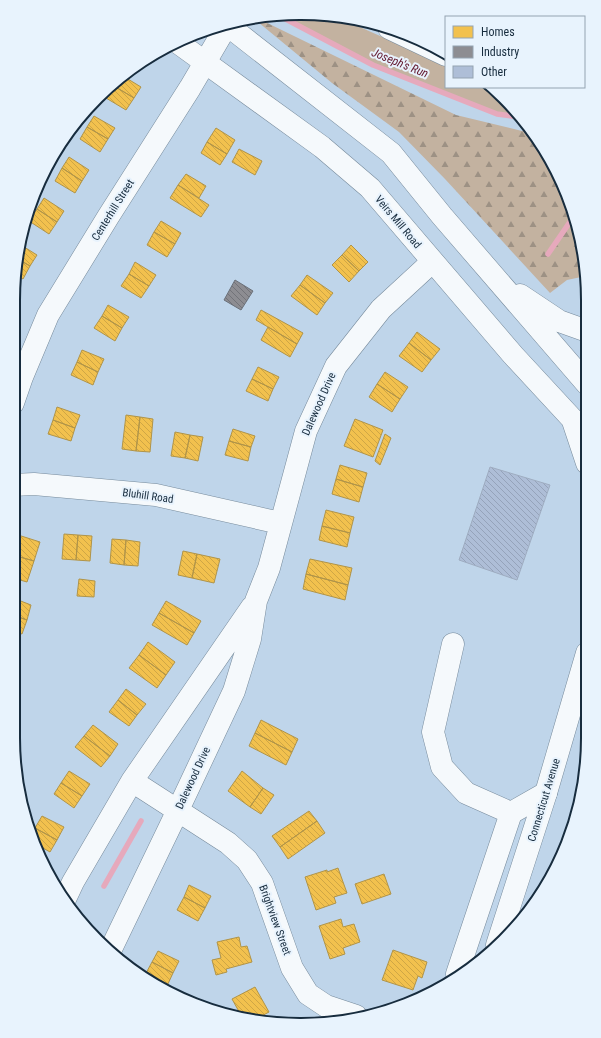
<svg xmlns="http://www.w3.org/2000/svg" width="601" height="1038" viewBox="0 0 601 1038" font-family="'Roboto Condensed',sans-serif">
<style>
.grass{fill:#c3b2a0}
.forest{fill:url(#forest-firs)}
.homes{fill:url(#homes-back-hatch);stroke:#b09449}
.industry{fill:url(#industry-back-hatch);stroke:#6a7079}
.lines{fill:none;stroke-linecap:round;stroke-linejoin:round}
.stream{stroke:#e6a9bc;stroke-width:5.5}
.building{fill:url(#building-back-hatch);stroke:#9eacc0}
.minor-casing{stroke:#768a9b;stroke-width:23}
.major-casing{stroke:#768a9b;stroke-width:23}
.minor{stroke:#f5f9fc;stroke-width:22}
.major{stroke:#f5f9fc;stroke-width:22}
.labels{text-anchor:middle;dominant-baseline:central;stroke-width:4;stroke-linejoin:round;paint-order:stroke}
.street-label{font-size:11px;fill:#172c3e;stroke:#e8f3fd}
.water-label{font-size:12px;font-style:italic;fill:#641a30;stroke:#e8f3fd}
.rim{fill:none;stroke:#172c3e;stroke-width:2}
</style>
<defs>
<pattern id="forest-firs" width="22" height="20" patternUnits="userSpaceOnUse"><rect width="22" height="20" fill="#c3b2a0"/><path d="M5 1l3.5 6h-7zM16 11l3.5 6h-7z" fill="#9d9184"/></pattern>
<pattern id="homes-back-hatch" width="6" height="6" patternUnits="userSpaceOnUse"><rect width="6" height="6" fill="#f2c14e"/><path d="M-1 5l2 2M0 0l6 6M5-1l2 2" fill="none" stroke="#cfa645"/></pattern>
<pattern id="industry-back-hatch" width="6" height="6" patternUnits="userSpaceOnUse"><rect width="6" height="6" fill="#8d8d92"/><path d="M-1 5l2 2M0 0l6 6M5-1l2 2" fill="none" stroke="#727379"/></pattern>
<pattern id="building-back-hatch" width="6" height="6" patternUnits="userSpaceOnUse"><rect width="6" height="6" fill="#aebed7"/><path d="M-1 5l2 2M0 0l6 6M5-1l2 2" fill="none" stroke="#95a3ba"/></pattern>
</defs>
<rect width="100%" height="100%" fill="#bfd5ea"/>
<path class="grass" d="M300 13 337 17 446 65V87H491L504 97 519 117 497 114 373 65 278 15Z"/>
<path class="forest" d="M255 17 456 115 522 131 531 132 549 157 573 208 586 276 567 280 550 293 445 179 399 132 332 83 253 18Z"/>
<path class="homes" d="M123 76 141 87 134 98 114 86 115 82Z
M114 86 134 98 126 110 106 98Z
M94 116 115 128 108 139 87 127Z
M87 127 108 139 100 152 80 139Z
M216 128 235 140 227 154 207 142Z
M207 142 227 154 220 165 201 153Z
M239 149 262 161 255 175 232 162Z
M69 157 89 170 82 181 62 168Z
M62 168 82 181 75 193 55 181Z
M186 174 206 186 199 198 178 185Z
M178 185 209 205 201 217 170 198Z
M44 198 64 211 57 222 37 209Z
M37 209 57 222 49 234 29 221Z
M161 221 181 233 175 244 154 232Z
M154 232 175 244 167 257 147 245Z
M21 245 37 255 30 266 18 259Z
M351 245 368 262 359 271 342 255Z
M342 255 359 271 349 282 332 265Z
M18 259 30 266 23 279 15 274Z
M135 262 156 275 149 286 129 274Z
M129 274 149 286 141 298 121 286Z
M307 275 333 293 325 303 300 285Z
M300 285 325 303 317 315 291 296Z
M108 305 129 317 122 328 102 316Z
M261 310 303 333 297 344 256 320Z
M102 316 122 328 115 341 94 328Z
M268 327 297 344 290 357 261 340Z
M417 332 440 349 431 360 409 343Z
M409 343 431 360 422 372 399 356Z
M82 350 104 359 98 372 77 362Z
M77 362 98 372 93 385 71 375Z
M258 367 279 377 273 389 252 379Z
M385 372 408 387 400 399 377 384Z
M252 379 273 389 268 401 246 391Z
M377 384 400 399 392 412 369 397Z
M57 407 80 415 75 428 53 420Z
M126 415 140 417 136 451 122 449Z
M140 417 153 419 150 452 136 451Z
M355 419 383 430 373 457 344 446Z
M53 420 75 428 71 441 48 434Z
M233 429 255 436 251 447 229 441Z
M175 432 190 435 185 458 171 456Z
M385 434 391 438 380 465 375 461Z
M190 435 203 437 198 461 185 458Z
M229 441 251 447 248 461 225 455Z
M340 465 367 473 363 487 336 479Z
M336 479 363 487 359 502 332 494Z
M326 510 354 517 350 533 322 526Z
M322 526 350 533 347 547 319 540Z
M15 534 40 542 34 561 13 555V540Z
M64 534 78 535 76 560 62 559Z
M78 535 92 536 90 561 76 560Z
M112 539 126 540 124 565 110 563Z
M126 540 140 542 138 566 124 565Z
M183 551 197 554 192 578 178 575Z
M197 554 220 559 214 583 192 578Z
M13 555 34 561 27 582 13 578Z
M310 559 352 568 348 585 306 574Z
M306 574 348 585 345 600 303 589Z
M79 579 95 581 94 597 77 596Z
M13 598 31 605 27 620 13 615Z
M166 601 201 621 194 633 159 613Z
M159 613 194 633 187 645 152 625Z
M13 615 27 620 22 634 13 631Z
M148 642 175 662 166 675 139 655Z
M139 655 166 675 157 688 129 668Z
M126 689 146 704 137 715 118 700Z
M118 700 137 715 129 726 109 712Z
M261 720 298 739 292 752 255 733Z
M93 725 118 744 110 756 84 736Z
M255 733 292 752 286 765 249 746Z
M84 736 110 756 101 767 75 747Z
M69 771 90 784 82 796 61 783Z
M242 771 263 788 250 807 228 791Z
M61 783 82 796 74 808 54 794Z
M263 788 274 795 261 814 250 807Z
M309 811 317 821 280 847 272 836Z
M42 816 64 827 57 840 35 828Z
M317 821 325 833 288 859 280 847Z
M35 828 57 840 50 852 36 844 31 835Z
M338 868 347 893 334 897 336 903 316 910 305 877 327 870V872Z
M384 874 391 894 362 904 355 884Z
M189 885 211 896 205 908 184 897Z
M184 897 205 908 198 921 177 910Z
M341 919 343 927 354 924 360 942 343 948 345 954 330 959 319 926Z
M239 937 241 947 247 946 252 962 226 969 227 972 216 975 212 960 221 958 217 942Z
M393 950 427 962 422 978 418 976 413 990 382 980Z
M158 951 179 961 173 973 152 962Z
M152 962 173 973 167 986 145 975Z
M255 987 269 1012 258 1018 242 1017 232 999Z"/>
<path class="industry" d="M235 280 253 291 241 310 224 300Z"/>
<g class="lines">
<path class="stream" d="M278 15 373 65 497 114 519 117
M548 254 574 216
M104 886 141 821"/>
</g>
<path class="building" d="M490 467 550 485 517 580 459 560Z"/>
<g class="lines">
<g class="minor-casing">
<path id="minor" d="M389 28 446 55
M13 403 22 377 48 315 108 217 190 88 227 25
M13 485 34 484 156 495 280 523
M453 644 433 732 442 767 466 793 511 813
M132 781 228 843 247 860 262 883 292 968 308 994 326 1006 356 1016
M65 899 73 882 132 781 252 607
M111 949 178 810 234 691 250 639 256 601 269 568 306 431 336 366 381 309 432 262
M457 974 511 813 546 793"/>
</g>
<g class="major-casing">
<path id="major" d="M226 24 391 153 442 216 587 384
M177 42 322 147 370 188 513 355 587 435
M520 295 559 321 587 331
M573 421 587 463
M497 945 546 793 587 653"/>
</g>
<use href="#minor" class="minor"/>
<use href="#major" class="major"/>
</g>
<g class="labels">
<g class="street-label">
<text transform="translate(113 210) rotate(-58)">Centerhill Street</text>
<text transform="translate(398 222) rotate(50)">Veirs Mill Road</text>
<text transform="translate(319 404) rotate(-66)">Dalewood Drive</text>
<text transform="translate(148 496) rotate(8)">Bluhill Road</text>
<text transform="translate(193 778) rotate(-65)">Dalewood Drive</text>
<text transform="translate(544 800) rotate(-73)">Connecticut Avenue</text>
<text transform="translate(275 920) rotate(70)">Brightview Street</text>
</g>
<g class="water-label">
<text transform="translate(400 63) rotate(22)">Joseph's Run</text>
</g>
</g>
<path d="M0 0H601V1038H0ZM300 20H301A280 280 0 0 1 581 300V738A280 280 0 0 1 301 1018H300A280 280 0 0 1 20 738V300A280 280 0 0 1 300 20Z" fill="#e8f3fd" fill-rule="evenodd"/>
<path class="rim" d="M300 20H301A280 280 0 0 1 581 300V738A280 280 0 0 1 301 1018H300A280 280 0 0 1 20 738V300A280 280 0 0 1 300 20Z"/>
<rect x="445" y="16" width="140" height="72" fill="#e8f3fd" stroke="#94a3b1"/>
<rect x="453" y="26" width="20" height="12" fill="#f2c14e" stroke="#94a3b1"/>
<text x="481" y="36" font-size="12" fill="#172c3e">Homes</text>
<rect x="453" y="46" width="20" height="12" fill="#8d8d92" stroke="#94a3b1"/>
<text x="481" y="56" font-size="12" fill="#172c3e">Industry</text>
<rect x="453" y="66" width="20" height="12" fill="#aebed7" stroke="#94a3b1"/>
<text x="481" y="76" font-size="12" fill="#172c3e">Other</text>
</svg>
